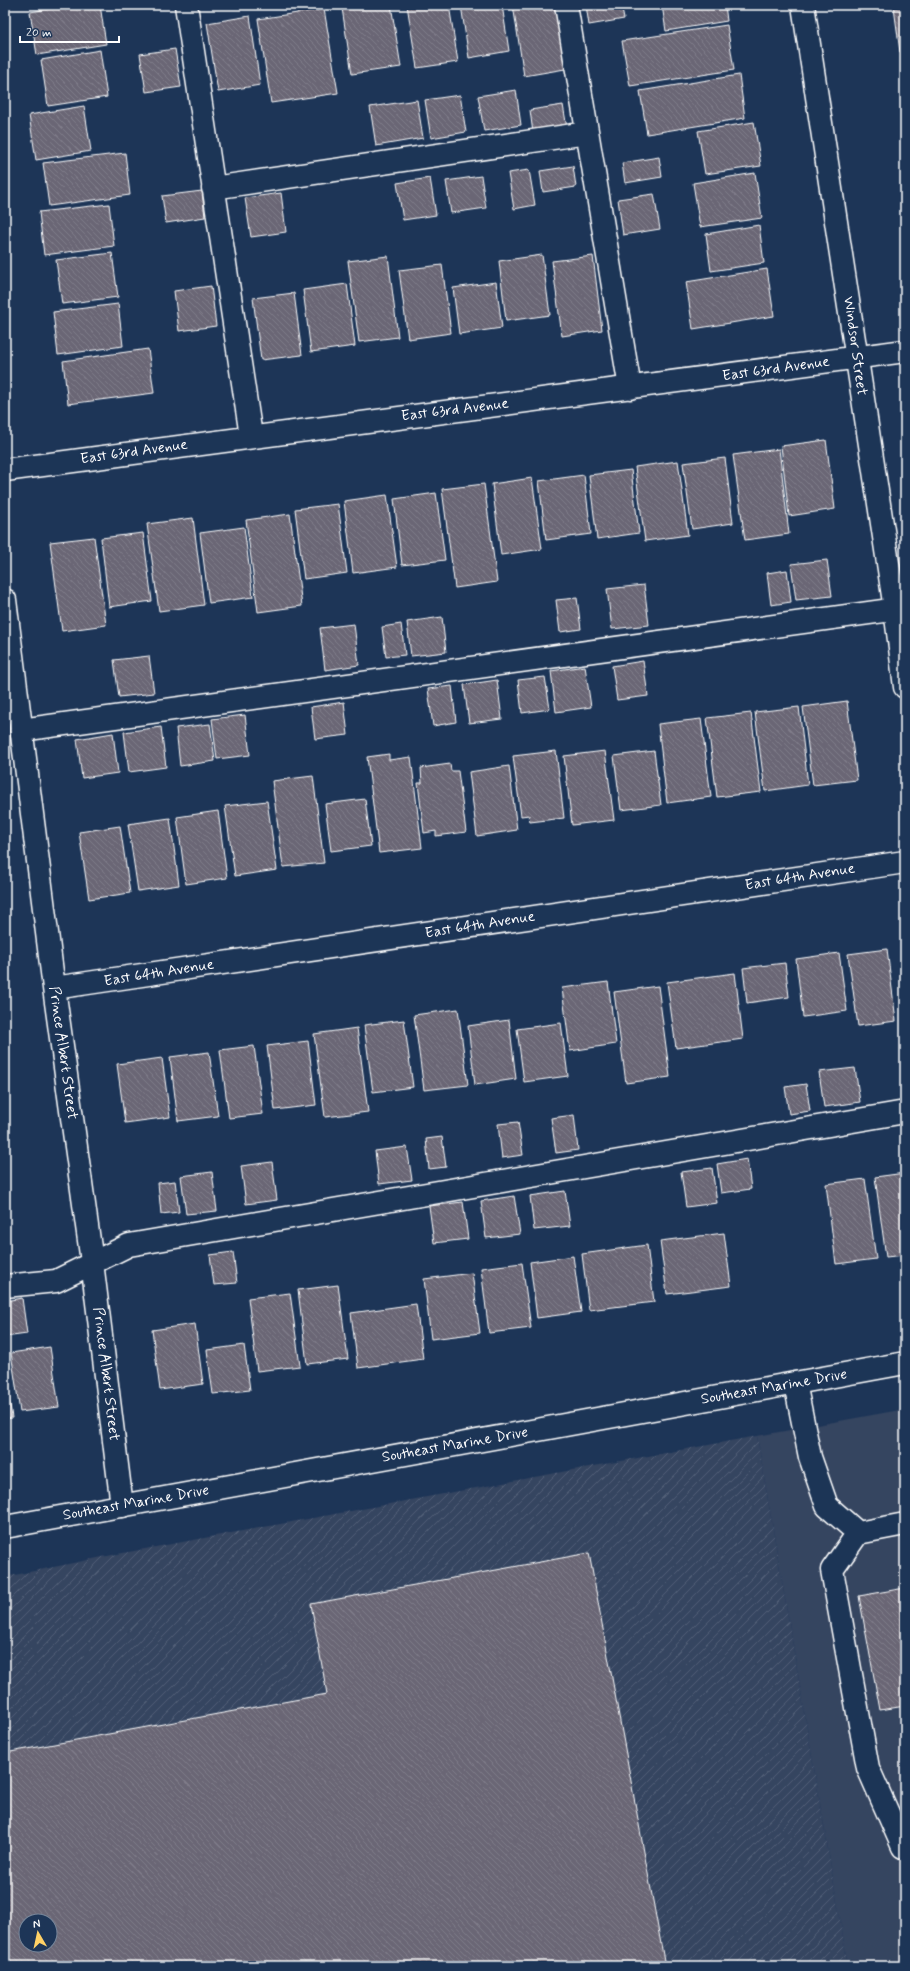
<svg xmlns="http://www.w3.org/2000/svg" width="910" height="1971" viewBox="0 0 910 1971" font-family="Mynerve,sans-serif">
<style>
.built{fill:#344460}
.industrial{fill:url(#industrial-furrows);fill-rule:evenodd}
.building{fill:url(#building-back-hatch);stroke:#fff;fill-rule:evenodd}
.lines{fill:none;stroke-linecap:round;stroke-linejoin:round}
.minor-casing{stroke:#fff;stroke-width:25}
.major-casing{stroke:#fff;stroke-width:25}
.minor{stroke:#1d3557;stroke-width:22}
.major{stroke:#1d3557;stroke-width:22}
.labels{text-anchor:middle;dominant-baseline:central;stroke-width:4;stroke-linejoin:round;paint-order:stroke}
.street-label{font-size:15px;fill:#fff;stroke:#1d3557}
</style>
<defs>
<pattern id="industrial-furrows" width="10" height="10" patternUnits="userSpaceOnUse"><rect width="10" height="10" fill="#344460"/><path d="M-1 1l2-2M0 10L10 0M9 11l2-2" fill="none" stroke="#526078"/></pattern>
<pattern id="building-back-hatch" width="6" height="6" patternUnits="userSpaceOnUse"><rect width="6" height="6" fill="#6a6675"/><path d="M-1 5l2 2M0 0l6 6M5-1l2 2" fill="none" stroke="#807d8a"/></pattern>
</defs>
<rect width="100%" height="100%" fill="#1d3557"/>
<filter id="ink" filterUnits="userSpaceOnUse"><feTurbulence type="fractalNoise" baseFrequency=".025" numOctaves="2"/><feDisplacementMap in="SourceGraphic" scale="8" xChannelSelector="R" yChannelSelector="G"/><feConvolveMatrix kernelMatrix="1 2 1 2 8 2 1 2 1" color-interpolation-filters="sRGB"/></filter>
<g filter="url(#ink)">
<path class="built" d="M905 1409V1966H848L757 1436Z"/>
<path class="industrial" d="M757 1436 848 1966H5V1577L112 1555ZM26 1921H50V1945H26Z"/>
<path class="building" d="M74 5H100L106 44 37 55 30 12Z
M362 5H391L401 67 352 74 342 8Z
M407 5H449L458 62 417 68Z
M461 5H502L509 51 469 58Z
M513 5H555L565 69 524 76Z
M586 5H621L624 19 589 25Z
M662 5H725L727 21 666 31Z
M905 6V51L900 52 894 8Z
M324 9 338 93 271 103 258 19Z
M250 16 260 85 218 92 207 23Z
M727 25 734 70 630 86 622 41Z
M175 49 181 87 146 92 140 54Z
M100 50 107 97 48 106 41 60Z
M905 55V71L903 56Z
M739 75 745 118 647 134 640 91Z
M516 90 521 125 484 131 478 96Z
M460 95 466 132 431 138 425 100Z
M417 100 423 138 376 146 370 107Z
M563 105 567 128 533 133 530 110Z
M84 106 91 151 36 160 29 115Z
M754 122 761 166 705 174 698 131Z
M125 153 130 195 49 206 43 163Z
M659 157 662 177 625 183 622 163Z
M573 166 576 187 543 192 540 171Z
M529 170 535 205 514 209 508 173Z
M755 173 762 218 700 227 693 183Z
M481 176 486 208 451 213 446 181Z
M430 178 436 215 403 220 397 183Z
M202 191 205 217 166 223 162 196Z
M281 193 286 232 251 237 245 198Z
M654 194 660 229 623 235 618 199Z
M109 204 114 246 44 255 39 212Z
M759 225 764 263 711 271 706 234Z
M112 253 118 297 62 304 56 260Z
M542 255 550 315 506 321 499 261Z
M388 256 398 337 359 342 348 261Z
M593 256 602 330 562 336 552 261Z
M442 265 451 333 408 339 399 270Z
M767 269 774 316 693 329 686 282Z
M496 282 502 328 459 334 453 288Z
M347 284 355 346 311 352 303 290Z
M211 286 216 326 179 331 174 291Z
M294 293 302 355 261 360 253 298Z
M118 304 123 346 58 355 53 312Z
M148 349 154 393 68 404 63 361Z
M826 440 835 509 789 516 781 446Z
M779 449 789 534 745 540 733 455Z
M725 458 733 523 692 529 683 463Z
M678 461 688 535 645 541 635 467Z
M631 470 639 533 597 539 589 475Z
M584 475 591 534 546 540 539 481Z
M532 478 542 549 501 555 492 484Z
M484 484 497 582 455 588 442 489Z
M436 493 445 560 402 565 394 499Z
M387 495 397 567 353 573 344 501Z
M338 504 347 573 304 579 295 509Z
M290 514 302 606 258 612 246 520Z
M193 518 204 605 159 611 147 524Z
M244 527 253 597 209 603 200 533Z
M143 533 152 601 109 607 101 538Z
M94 537 106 625 62 631 50 542Z
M827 560 832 596 796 600 791 564Z
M787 570 791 602 771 605 767 573Z
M644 585 649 625 612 629 607 589Z
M577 598 581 629 560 632 556 600Z
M442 617 446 652 411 656 407 622Z
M354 624 359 665 325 670 320 628Z
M401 624 405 655 386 657 382 627Z
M149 656 154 693 119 697 114 660Z
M643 661 648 696 617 700 612 666Z
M585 666 591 707 556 712 551 671Z
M545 677 550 709 522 713 518 680Z
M497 680 502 719 469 723 464 685Z
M452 686 456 722 433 726 428 689Z
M847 701 857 780 813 785 803 707Z
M344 702 348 735 315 739 311 707Z
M799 707 808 785 765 791 755 712Z
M751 713 761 792 717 797 707 718Z
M245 715 250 755 217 759 212 719Z
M701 719 711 797 667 803 658 724Z
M210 724 215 761 180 766 176 728Z
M161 727 166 767 129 772 124 732Z
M113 733 118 773 82 778 77 739Z
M556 751 564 818 530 822 529 815 521 816 513 756Z
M605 751 614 820 572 825 564 756Z
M654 751 661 805 621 810 614 756Z
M389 754V760L411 757 422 848 379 853 367 757Z
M450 764 451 771H458L466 832 436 836V831L424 833 418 783H422L421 768Z
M509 766 517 830 477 836 469 772Z
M313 776 324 863 283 867 272 781Z
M365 799 371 846 331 851 325 804Z
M267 801 277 870 235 876 225 806Z
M218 811 227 878 186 884 177 817Z
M170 818 179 885 138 891 128 824Z
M120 826 130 893 89 899 79 832Z
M887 949 896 1021 858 1026 848 954Z
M839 953 847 1011 803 1017 796 959Z
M785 963 789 997 747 1003 743 968Z
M735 973 743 1039 676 1048 667 982Z
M608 982 616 1044 570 1051 562 988Z
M658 986 670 1077 626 1083 614 992Z
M458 1009 468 1085 424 1090 414 1015Z
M404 1020 413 1087 373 1092 364 1025Z
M509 1020 516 1079 475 1085 468 1026Z
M561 1023 568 1076 524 1082 517 1029Z
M357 1028 368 1112 325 1117 314 1034Z
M308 1041 316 1105 275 1110 267 1046Z
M254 1046 263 1114 229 1118 220 1050Z
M209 1052 218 1116 178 1121 170 1057Z
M162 1058 170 1117 125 1123 117 1064Z
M855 1068 860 1102 824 1107 819 1072Z
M806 1084 810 1111 789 1114 785 1087Z
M574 1115 578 1150 556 1153 551 1118Z
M518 1122 523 1155 502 1158 498 1124Z
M442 1137 446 1167 429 1169 426 1139Z
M407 1147 412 1180 379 1184 375 1151Z
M747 1159 751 1189 721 1193 717 1164Z
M272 1162 277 1200 246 1204 241 1166Z
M712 1168 717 1203 686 1207 681 1172Z
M212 1172 217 1211 186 1214 181 1176Z
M905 1173V1255L886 1257 875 1177Z
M865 1179 876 1259 836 1264 826 1184Z
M175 1181 179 1212 161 1214 158 1183Z
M565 1191 570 1226 534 1230 530 1196Z
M514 1196 520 1234 486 1238 481 1201Z
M463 1202 468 1239 434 1243 429 1206Z
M724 1233 731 1286 667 1294 660 1241Z
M647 1245 654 1302 589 1310 582 1254Z
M233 1252 237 1283 214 1285 210 1255Z
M573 1256 581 1312 537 1318 530 1262Z
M522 1263 531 1328 489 1333 481 1268Z
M472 1273 480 1333 431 1339 424 1279Z
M338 1285 348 1359 307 1364 298 1290Z
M290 1293 300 1366 257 1371 248 1298Z
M22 1298 27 1334 5 1337V1301Z
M416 1304 423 1359 358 1368 351 1313Z
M195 1324 203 1384 160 1390 152 1330Z
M244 1345 250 1390 213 1394 207 1350Z
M50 1347 59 1407 20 1412 11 1353Z
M5 1372 12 1418 5 1419Z
M589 1553 665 1966H5V1753L327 1694 311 1604ZM26 1921H50V1945H26Z
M905 1588V1706L880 1710 859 1596Z"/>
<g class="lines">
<g class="minor-casing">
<path id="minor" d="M186 5 251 436
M566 5 630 388
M803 5 895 609 905 687
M213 188 587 133
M5 470 905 351
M5 600 54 988 92 1262 122 1506
M21 730 905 608
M54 988 905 862
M5 1286 56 1281 129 1245 905 1112
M795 1383 810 1457 827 1506 858 1533 905 1524
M858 1533 832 1570 868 1768 903 1847 905 1846"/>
</g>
<g class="major-casing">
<path id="major" d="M5 1527 905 1363"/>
</g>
<use href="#minor" class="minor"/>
<use href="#major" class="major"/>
</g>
</g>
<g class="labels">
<g class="street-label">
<text transform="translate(855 346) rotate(82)">Windsor Street</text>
<text transform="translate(776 369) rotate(-8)">East 63rd Avenue</text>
<text transform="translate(455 410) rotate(-7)">East 63rd Avenue</text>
<text transform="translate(134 452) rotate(-8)">East 63rd Avenue</text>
<text transform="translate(800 877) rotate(-9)">East 64th Avenue</text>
<text transform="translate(480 925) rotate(-9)">East 64th Avenue</text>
<text transform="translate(159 973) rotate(-9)">East 64th Avenue</text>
<text transform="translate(63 1053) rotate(82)">Prince Albert Street</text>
<text transform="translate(106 1374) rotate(83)">Prince Albert Street</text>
<text transform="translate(774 1387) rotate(-10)">Southeast Marine Drive</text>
<text transform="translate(455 1445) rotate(-10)">Southeast Marine Drive</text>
<text transform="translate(136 1503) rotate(-10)">Southeast Marine Drive</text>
</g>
</g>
<rect width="910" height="1971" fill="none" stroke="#1d3557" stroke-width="20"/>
<rect x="10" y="10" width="890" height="1951" fill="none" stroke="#fff" stroke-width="1.5" filter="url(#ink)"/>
<g transform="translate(38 1933) rotate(351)"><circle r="19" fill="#1d3557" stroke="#77869a"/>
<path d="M0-3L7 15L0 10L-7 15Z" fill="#ffd166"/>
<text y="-6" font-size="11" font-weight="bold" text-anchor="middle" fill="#ffffff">N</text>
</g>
<path d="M20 36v6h99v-6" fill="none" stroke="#ffffff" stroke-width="2"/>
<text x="26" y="36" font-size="12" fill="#ffffff" stroke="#1d3557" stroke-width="3" paint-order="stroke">20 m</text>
</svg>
